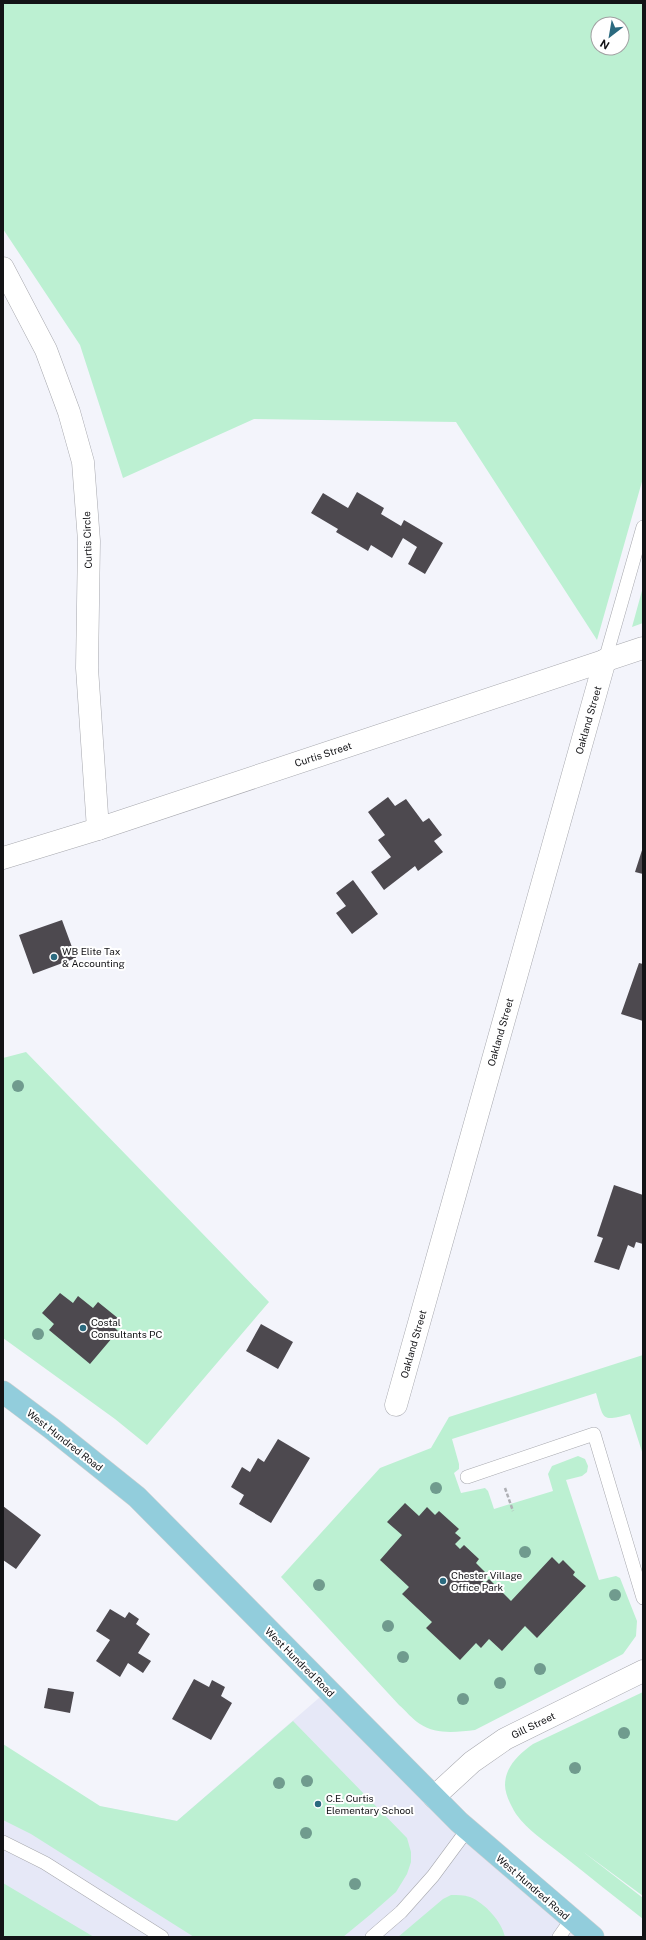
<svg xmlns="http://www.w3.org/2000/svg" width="646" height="1940" viewBox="0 0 646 1940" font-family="'Public Sans',sans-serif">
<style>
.built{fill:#e6e8f7}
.green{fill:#bcf0d2;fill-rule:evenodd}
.building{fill:#4d494f}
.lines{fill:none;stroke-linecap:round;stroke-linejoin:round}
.lane-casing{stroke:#a7a8ae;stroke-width:14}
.street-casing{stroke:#a7a8ae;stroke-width:23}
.secondary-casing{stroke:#a7a8ae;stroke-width:23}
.primary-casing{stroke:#d0d0d0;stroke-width:23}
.path{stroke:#afb0b5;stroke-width:2.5;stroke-dasharray:4 2;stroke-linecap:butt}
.lane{stroke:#fff;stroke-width:13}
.street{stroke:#fff;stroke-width:22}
.secondary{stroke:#fff;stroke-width:22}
.primary{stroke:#92cddc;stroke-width:22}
.tree{fill:#709b8e}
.poi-dot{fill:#2b6a7f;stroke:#fff;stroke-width:1.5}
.labels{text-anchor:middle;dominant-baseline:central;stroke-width:4;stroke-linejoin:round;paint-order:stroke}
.street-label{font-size:10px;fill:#131316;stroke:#fff}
.poi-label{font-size:10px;fill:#131316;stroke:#fff;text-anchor:start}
</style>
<rect width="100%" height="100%" fill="#f3f4fb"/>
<path class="built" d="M327 1691 591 1937H3V1788L177 1821Z"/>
<path class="green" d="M3 3H643V478L597 640 456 422 254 419 123 478 80 345 3 229ZM598 24H622V48H598Z
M643 587V623L632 627Z
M26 1052 269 1302 147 1445 115 1419 3 1338V1058Z
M643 1355V1455L630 1414C601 1422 604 1420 596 1393L452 1439 459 1464V1469L454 1473 461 1493 485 1488 488 1491 494 1509 553 1491 548 1474 552 1466 578 1456 585 1459 588 1466 587 1472 582 1476 566 1480 599 1580 616 1576 620 1578 637 1621 636 1636 623 1654 475 1730C457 1732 436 1735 420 1724 412 1719 406 1711 399 1705L281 1577 380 1468 431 1448 449 1417Z
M643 1692V1896L582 1851 643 1898V1919C616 1898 589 1876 561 1854 546 1842 527 1830 516 1814 511 1806 505 1794 505 1785 505 1767 519 1754 533 1744Z
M293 1721 407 1838 411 1852V1862L407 1874 396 1892 371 1914 343 1937H194L31 1834 3 1820V1744L100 1806 177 1821Z
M3 1883 94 1937H3Z
M451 1895C457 1895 464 1895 470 1897 485 1903 502 1922 505 1937H398L443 1899Z"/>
<path class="building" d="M357 492 384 508 381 514 401 526 404 520 443 543 425 574 408 564 417 547 403 538 392 558 371 545 368 551 336 532 338 529 311 513 323 493 348 508Z
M388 797 395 806 406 799 423 822 429 818 442 835 434 841 443 852 418 871 415 866 384 890 371 872 391 857 378 840 385 835 368 812Z
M643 847V874L635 872Z
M353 880 378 914 352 934 336 913 346 906 336 893Z
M62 920 76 958 33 974 19 935Z
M639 963 643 964V1021L621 1014Z
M614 1185 643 1195V1244L636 1242 634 1248 628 1245 619 1270 594 1262 603 1238 597 1236Z
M60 1293 73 1303 78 1296 93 1308 98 1302 119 1319 114 1327 118 1331 90 1364 49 1330 54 1324 42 1313Z
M261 1324 293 1342 278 1369 246 1351Z
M278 1439 310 1458 271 1523 239 1504 244 1495 231 1487 242 1467 250 1472 258 1458 264 1462Z
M405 1503 419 1516 427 1507 435 1515 439 1511 459 1529 455 1533 461 1538 455 1544 460 1549 464 1545 479 1559 476 1563 486 1573 480 1579 485 1583 489 1579 511 1601 552 1557 559 1564 563 1560 575 1572 573 1575 586 1586 537 1638 525 1626 502 1651 489 1639 481 1648 476 1643 460 1660 426 1628 432 1622 402 1594 409 1587 380 1560 402 1535 387 1522Z
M3 1506 41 1535 16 1569 3 1560Z
M110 1609 125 1618 129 1612 139 1619 136 1624 150 1634 138 1653 151 1661 143 1673 128 1663 120 1677 96 1661 110 1640 96 1631Z
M194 1679 209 1687 212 1680 225 1687 221 1696 232 1703 211 1740 172 1719Z
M48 1688 74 1692 70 1713 44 1708Z"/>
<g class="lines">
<g class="lane-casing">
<path id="lane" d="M605 660 643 527
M467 1477 594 1434 643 1598
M3 1842 45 1863 162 1937
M372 1937 401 1912 433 1876 467 1830
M559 1937 571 1920"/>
</g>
<g class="street-casing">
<path id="street" d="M3 268 46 350 69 412 83 462 89 541 87 668 98 829
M396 1405 605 660
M434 1797 472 1762 505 1739 643 1671"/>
</g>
<g class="secondary-casing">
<path id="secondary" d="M3 858 98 829 643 648"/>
</g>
<g class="primary-casing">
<path id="primary" d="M3 1392 51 1428 137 1497 459 1822 593 1937"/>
</g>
<path class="path" d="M505 1488 513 1511"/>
<use href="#lane" class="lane"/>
<use href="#street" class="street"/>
<use href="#secondary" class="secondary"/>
<use href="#primary" class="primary"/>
</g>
<g class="tree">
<circle cx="18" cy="1086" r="6"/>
<circle cx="38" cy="1334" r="6"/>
<circle cx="436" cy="1488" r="6"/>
<circle cx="525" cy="1552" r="6"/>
<circle cx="319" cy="1585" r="6"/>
<circle cx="615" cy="1595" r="6"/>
<circle cx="388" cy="1626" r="6"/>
<circle cx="403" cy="1657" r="6"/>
<circle cx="540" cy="1669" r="6"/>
<circle cx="500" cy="1683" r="6"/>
<circle cx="463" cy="1699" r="6"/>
<circle cx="624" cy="1733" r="6"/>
<circle cx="575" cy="1768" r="6"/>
<circle cx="307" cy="1781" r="6"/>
<circle cx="279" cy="1783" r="6"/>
<circle cx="306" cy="1833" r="6"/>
<circle cx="355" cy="1884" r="6"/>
</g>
<g class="poi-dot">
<circle cx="54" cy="957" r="4"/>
<circle cx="83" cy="1328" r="4"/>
<circle cx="443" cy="1581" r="4"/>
<circle cx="318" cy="1804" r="4"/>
</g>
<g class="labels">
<g class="street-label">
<text transform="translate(87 540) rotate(-92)">Curtis Circle</text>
<text transform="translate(588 720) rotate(-74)">Oakland Street</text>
<text transform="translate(323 754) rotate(-18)">Curtis Street</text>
<text transform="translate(500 1032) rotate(-74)">Oakland Street</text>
<text transform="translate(413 1344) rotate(-74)">Oakland Street</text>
<text transform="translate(65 1440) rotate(38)">West Hundred Road</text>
<text transform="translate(300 1662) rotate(45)">West Hundred Road</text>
<text transform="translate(533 1725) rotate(-26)">Gill Street</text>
<text transform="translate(533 1887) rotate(41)">West Hundred Road</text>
</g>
<g class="poi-label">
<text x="62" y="951">WB Elite Tax<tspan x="62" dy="12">&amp; Accounting</tspan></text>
<text x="91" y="1322">Costal<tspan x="91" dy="12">Consultants PC</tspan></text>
<text x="451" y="1575">Chester Village<tspan x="451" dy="12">Office Park</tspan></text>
<text x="326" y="1798">C.E. Curtis<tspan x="326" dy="12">Elementary School</tspan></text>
</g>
</g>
<rect width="646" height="1940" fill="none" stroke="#131316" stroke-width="8"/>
<g transform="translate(610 36) rotate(211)"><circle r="19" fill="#ffffff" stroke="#a1a1a2"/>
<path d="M0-3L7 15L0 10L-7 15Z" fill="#2b6a7f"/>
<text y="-6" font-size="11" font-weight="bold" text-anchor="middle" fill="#131316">N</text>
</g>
</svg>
